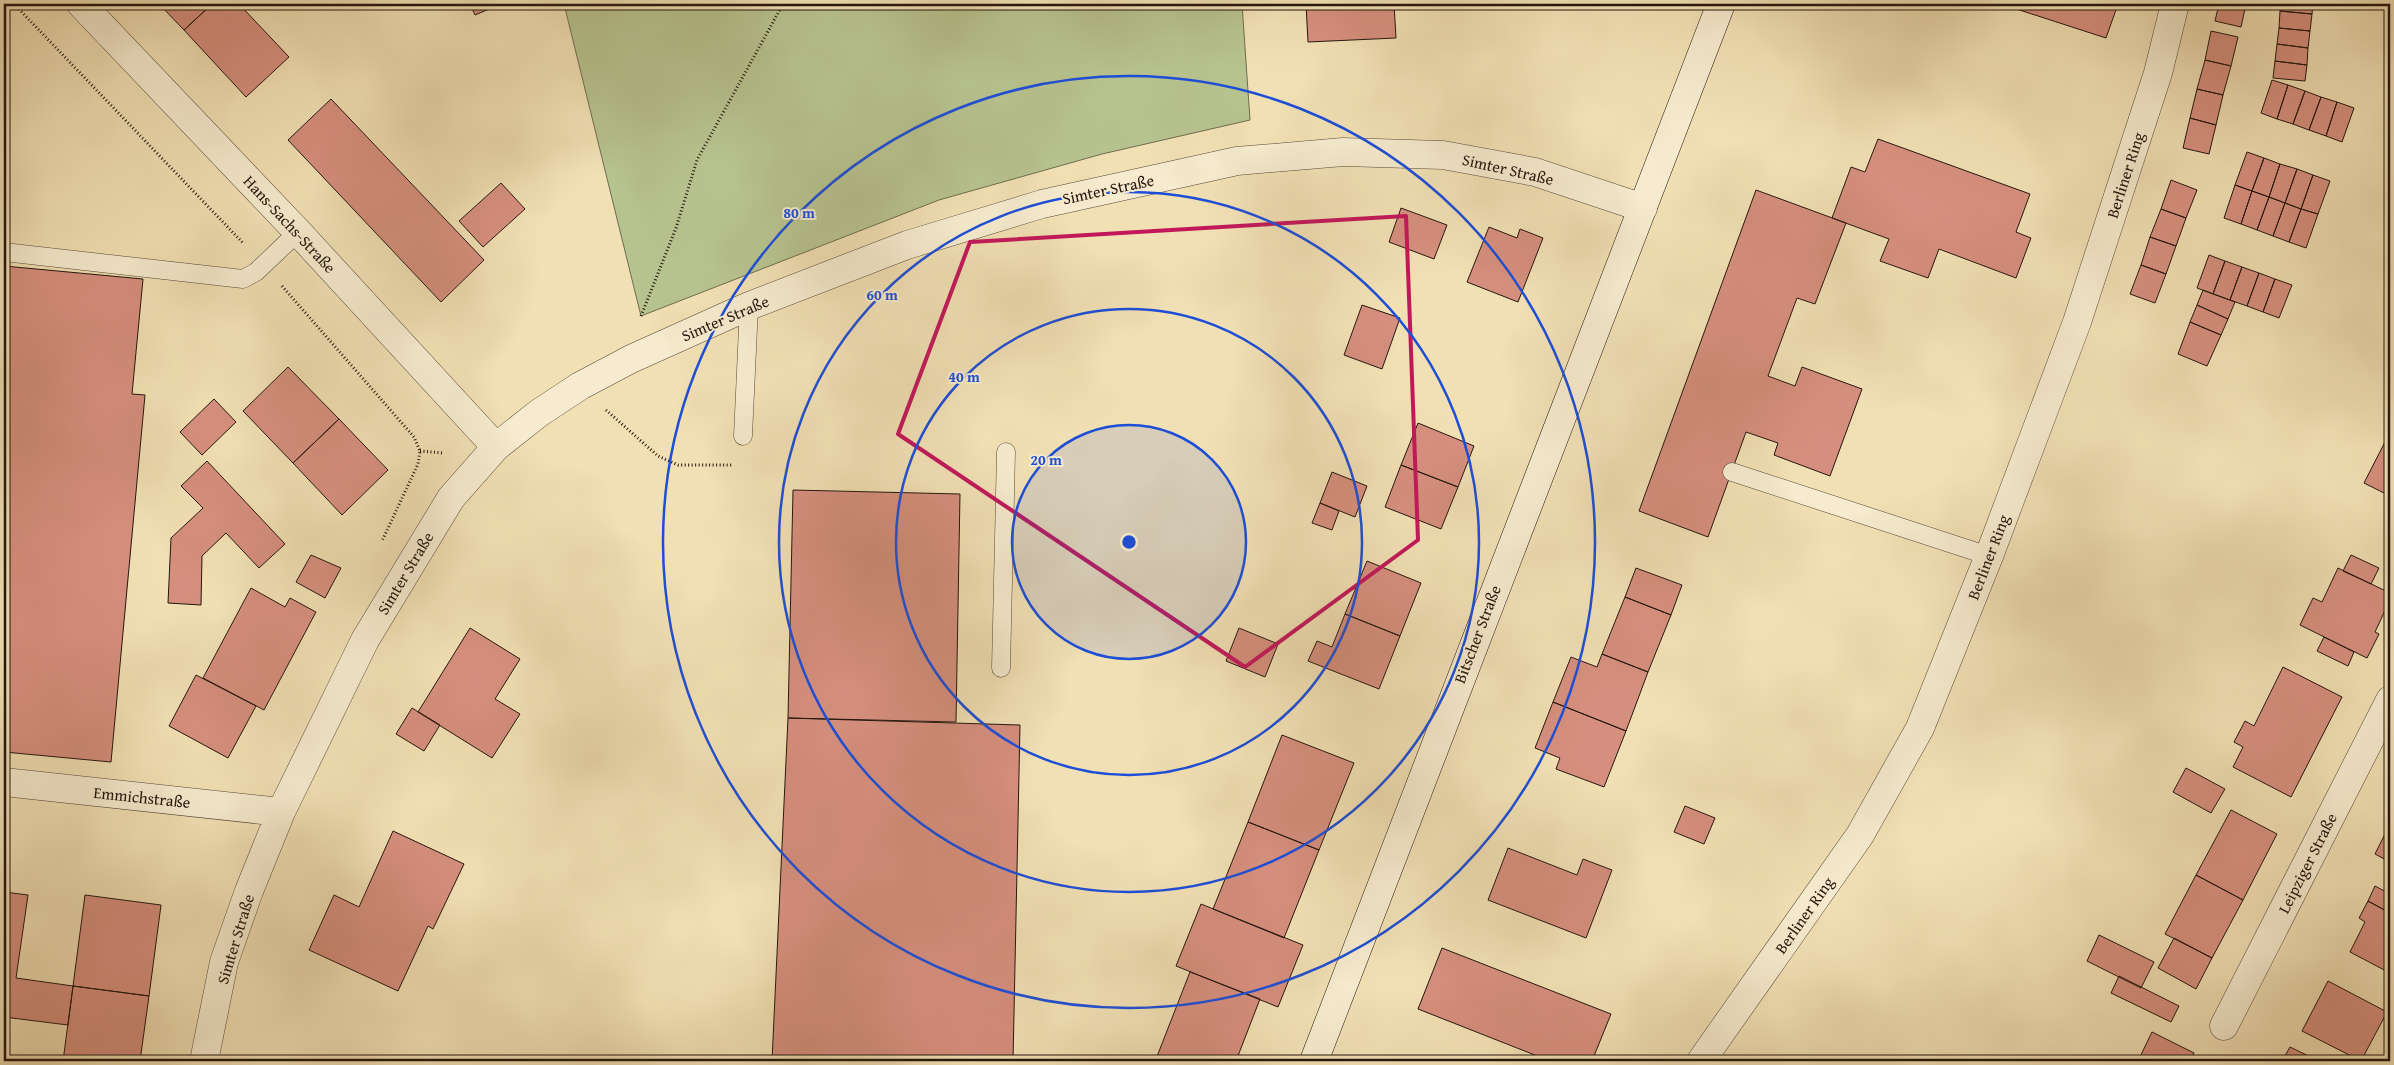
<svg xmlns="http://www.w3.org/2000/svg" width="2394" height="1065" viewBox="0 0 2394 1065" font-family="'Gentium Book Plus',serif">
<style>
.green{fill:#b7c38f;stroke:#6e6c4e}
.building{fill:#d68f7e;stroke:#24160e}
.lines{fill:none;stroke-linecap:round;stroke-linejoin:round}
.service-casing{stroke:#574838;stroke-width:19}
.minor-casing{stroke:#574838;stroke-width:29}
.tertiary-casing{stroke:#574838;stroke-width:29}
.secondary-casing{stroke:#24160e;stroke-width:29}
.path{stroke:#24160e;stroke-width:3;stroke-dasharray:1 2.5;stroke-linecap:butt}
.service{stroke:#f6ebce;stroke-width:18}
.minor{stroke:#f6ebce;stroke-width:28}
.tertiary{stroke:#f6ebce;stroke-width:28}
.secondary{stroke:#f6ebce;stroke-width:28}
.marked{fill:none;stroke:#c2185b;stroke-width:4;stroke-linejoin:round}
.ring{fill:none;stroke:#1d4ed8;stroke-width:2.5}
.labels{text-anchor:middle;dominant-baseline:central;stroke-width:4;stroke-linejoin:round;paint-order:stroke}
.street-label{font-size:16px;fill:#24160e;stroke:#f6ebce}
.centre{fill:#1d4ed8;stroke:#f6ebce;stroke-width:2.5}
.ring-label{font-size:15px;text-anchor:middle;font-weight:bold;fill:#1d4ed8;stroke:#f6ebce;stroke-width:4;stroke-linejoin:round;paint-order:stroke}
</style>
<rect width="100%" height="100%" fill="#f1e0b4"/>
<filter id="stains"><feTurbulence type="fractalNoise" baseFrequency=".004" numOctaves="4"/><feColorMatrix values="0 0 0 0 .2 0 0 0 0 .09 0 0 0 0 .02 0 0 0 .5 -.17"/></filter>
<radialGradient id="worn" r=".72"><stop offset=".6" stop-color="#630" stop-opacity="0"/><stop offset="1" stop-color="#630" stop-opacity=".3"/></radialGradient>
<path class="green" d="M564 4H1242L1250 120 1102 154 939 200 641 316Z"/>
<path class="building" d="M159 4H212L184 30Z
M212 4H239L289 57 246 97 184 30Z
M470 4H501L475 15Z
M1306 4H1394L1396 38 1308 42Z
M2001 4H2118L2106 38Z
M2219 4H2246L2241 27 2215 21Z
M2281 4H2313L2312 14 2280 11Z
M2280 11 2312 14 2310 31 2279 28Z
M2279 28 2310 31 2308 48 2277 44Z
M2211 31 2238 37 2231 66 2205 60Z
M2277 44 2308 48 2307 65 2275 61Z
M2205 60 2231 66 2223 95 2197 89Z
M2275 61 2307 65 2305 81 2273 78Z
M2272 80 2288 85 2277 119 2261 113Z
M2288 85 2305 91 2293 124 2277 119Z
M2197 89 2223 95 2216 125 2190 118Z
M2305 91 2321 97 2309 130 2293 124Z
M2321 97 2337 102 2326 136 2309 130Z
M331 99 484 260 441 302 288 140Z
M2337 102 2354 108 2342 142 2326 136Z
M2190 118 2216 125 2209 154 2183 148Z
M1878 139 2030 194 2016 232 2031 238 2016 278 1939 249 1928 278 1880 261 1889 239 1832 218 1851 167 1865 172Z
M2247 152 2264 158 2252 191 2235 185Z
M2264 158 2280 164 2269 197 2252 191Z
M2280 164 2297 169 2285 203 2269 197Z
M2297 169 2313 175 2301 209 2285 203Z
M2313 175 2330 181 2318 214 2301 209Z
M2171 180 2197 190 2186 218 2161 209Z
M501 183 525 209 483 247 459 221Z
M2235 185 2252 191 2241 224 2224 218Z
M1756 190 1846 223 1815 304 1797 298 1768 376 1795 386 1802 367 1862 389 1830 476 1774 455 1778 443 1746 432 1708 537 1639 511Z
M2252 191 2269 197 2257 230 2241 224Z
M2269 197 2285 203 2273 236 2257 230Z
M2285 203 2301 209 2289 242 2273 236Z
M1401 208 1447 225 1434 259 1389 242Z
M2161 209 2186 218 2176 246 2150 237Z
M2301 209 2318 214 2306 248 2289 242Z
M1489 227 1517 238 1520 229 1543 238 1518 302 1467 282Z
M2150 237 2176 246 2166 274 2141 265Z
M2209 255 2225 261 2213 294 2197 288Z
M2225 261 2242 267 2230 300 2213 294Z
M2141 265 2166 274 2155 303 2130 294Z
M4 266 143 279 132 394 145 395 111 762 4 752Z
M2242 267 2259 273 2247 306 2230 300Z
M2259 273 2275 279 2263 312 2247 306Z
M2275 279 2292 285 2279 318 2263 312Z
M2203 290 2235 302 2228 319 2197 305Z
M1362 305 1400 318 1382 369 1344 355Z
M2197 305 2228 319 2221 335 2190 322Z
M2190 322 2221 335 2207 366 2178 354Z
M288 367 339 419 293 463 243 411Z
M214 399 236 422 202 455 180 432Z
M339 419 388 470 342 515 293 463Z
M1418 423 1474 446 1458 487 1401 465Z
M2386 440 2390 442V496L2364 483Z
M207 461 285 544 259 568 226 533 202 556 201 605 168 603 171 538 203 508 181 486Z
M1401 465 1458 487 1441 529 1385 507Z
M1332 472 1367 486 1355 517 1320 503Z
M793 490 960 494 956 722 788 718Z
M1320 503 1339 511 1332 530 1312 523Z
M311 555 341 568 325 598 296 582Z
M2351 555 2379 568 2371 584 2343 571Z
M1367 561 1421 583 1400 636 1345 614Z
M1636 568 1682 585 1671 615 1625 597Z
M2338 568 2390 593V600L2375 632 2379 634 2367 658 2300 625 2313 598 2322 602Z
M251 588 285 607 290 598 316 612 264 710 203 678Z
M1625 597 1671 615 1648 672 1602 654Z
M1345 614 1400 636 1379 689 1308 661 1317 641 1332 647Z
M470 628 520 659 495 699 520 714 492 758 418 712Z
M1239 628 1278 644 1265 677 1226 661Z
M2324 637 2354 652 2348 666 2317 651Z
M1602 654 1648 672 1626 731 1553 702 1571 657 1597 667Z
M2283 667 2342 697 2291 797 2233 767 2243 747 2234 742 2245 721 2254 726Z
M196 675 256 706 228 758 169 726Z
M1553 702 1626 731 1604 787 1556 769 1560 758 1535 748Z
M412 708 440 725 424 751 396 734Z
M788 718 1020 725 1013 1061H772Z
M1282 735 1354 763 1319 850 1248 822Z
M2186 768 2225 789 2211 813 2173 792Z
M4 799 8 800 4 839Z
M1685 806 1715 818 1704 844 1674 832Z
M2231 810 2277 834 2243 900 2196 875Z
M1248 822 1319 850 1284 938 1213 909Z
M2390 824V862L2375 854Z
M393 831 464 864 433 929 428 926 398 991 309 950 334 895 359 907Z
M1508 848 1577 875 1583 859 1612 870 1586 938 1488 900Z
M2196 875 2243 900 2212 958 2165 934Z
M2375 886 2390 894V913L2368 901Z
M4 892 28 895 16 978 73 986 68 1025 4 1017Z
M85 895 161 905 149 996 73 986Z
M2368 901 2390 913V973L2350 952 2365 922 2359 918Z
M1201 904 1303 945 1278 1007 1176 966Z
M2099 935 2154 962 2141 988 2087 961Z
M2174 938 2212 958 2196 989 2158 968Z
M1442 948 1611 1014 1592 1061H1550L1418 1009Z
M1190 972 1260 999 1236 1061H1163L1156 1059Z
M2119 976 2179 1006 2171 1022 2111 993Z
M2328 981 2387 1012 2361 1061 2302 1031Z
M73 986 149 996 140 1061H63Z
M2152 1032 2194 1053 2190 1061H2138Z
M2290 1047 2319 1061H2282Z"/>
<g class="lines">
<g class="service-casing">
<path id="service" d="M4 252 243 279 256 272 298 232
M743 436 749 306
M1732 472 1989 556
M1001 668 1006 452"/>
</g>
<g class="minor-casing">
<path id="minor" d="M81 4 298 232 496 447
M4 782 281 812
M2224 1026 2390 700
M204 1061 224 962 249 891 281 812 365 640 451 498 496 447 539 413 580 386 631 359 749 306 907 245 1042 204 1237 161 1343 152 1443 155 1535 172 1643 208"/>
</g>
<g class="tertiary-casing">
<path id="tertiary" d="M1701 1061 1860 835 1920 728 1989 556 2077 322 2158 73 2175 4"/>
</g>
<g class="secondary-casing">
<path id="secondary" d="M1314 1061 1721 4"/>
</g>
<path class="path" d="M14 4 243 243
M282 286 414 437 420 451 418 464 382 541
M641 316 676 228 697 160 783 4
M606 410 658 456 678 465H733
M420 451 443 453"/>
<use href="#service" class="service"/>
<use href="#minor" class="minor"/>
<use href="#tertiary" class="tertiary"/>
<use href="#secondary" class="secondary"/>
</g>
<path class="marked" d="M1406 216 1418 540 1245 667 898 434 970 242Z"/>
<circle cx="1129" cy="542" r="117" fill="#1d4ed8" fill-opacity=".12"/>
<g class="ring">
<circle cx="1129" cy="542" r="117"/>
<circle cx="1129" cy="542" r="233"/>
<circle cx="1129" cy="542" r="350"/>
<circle cx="1129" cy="542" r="466"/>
</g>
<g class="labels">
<g class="street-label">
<text transform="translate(1508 169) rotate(13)">Simter Straße</text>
<text transform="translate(2125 175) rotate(-72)">Berliner Ring</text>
<text transform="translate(1108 189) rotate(-12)">Simter Straße</text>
<text transform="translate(290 224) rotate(47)">Hans-Sachs-Straße</text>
<text transform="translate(725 318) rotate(-23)">Simter Straße</text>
<text transform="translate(1988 557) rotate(-69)">Berliner Ring</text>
<text transform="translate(405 573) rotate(-59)">Simter Straße</text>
<text transform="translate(1477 634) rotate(-69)">Bitscher Straße</text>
<text transform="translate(142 797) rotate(6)">Emmichstraße</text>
<text transform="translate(2307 863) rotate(-63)">Leipziger Straße</text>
<text transform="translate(1804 915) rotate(-55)">Berliner Ring</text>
<text transform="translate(235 939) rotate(-73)">Simter Straße</text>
</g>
</g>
<circle cx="1129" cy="542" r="8" class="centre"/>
<g class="ring-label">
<text x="799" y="218">80 m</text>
<text x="882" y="300">60 m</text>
<text x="964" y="382">40 m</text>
<text x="1046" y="465">20 m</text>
</g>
<rect width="2394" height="1065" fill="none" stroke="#f1e0b4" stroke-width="20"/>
<rect x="5" y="5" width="2384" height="1055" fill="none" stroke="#24160e" stroke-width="2.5"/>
<rect x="10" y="10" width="2374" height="1045" fill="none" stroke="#24160e"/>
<rect width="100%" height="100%" filter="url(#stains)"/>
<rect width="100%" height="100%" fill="url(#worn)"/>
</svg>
